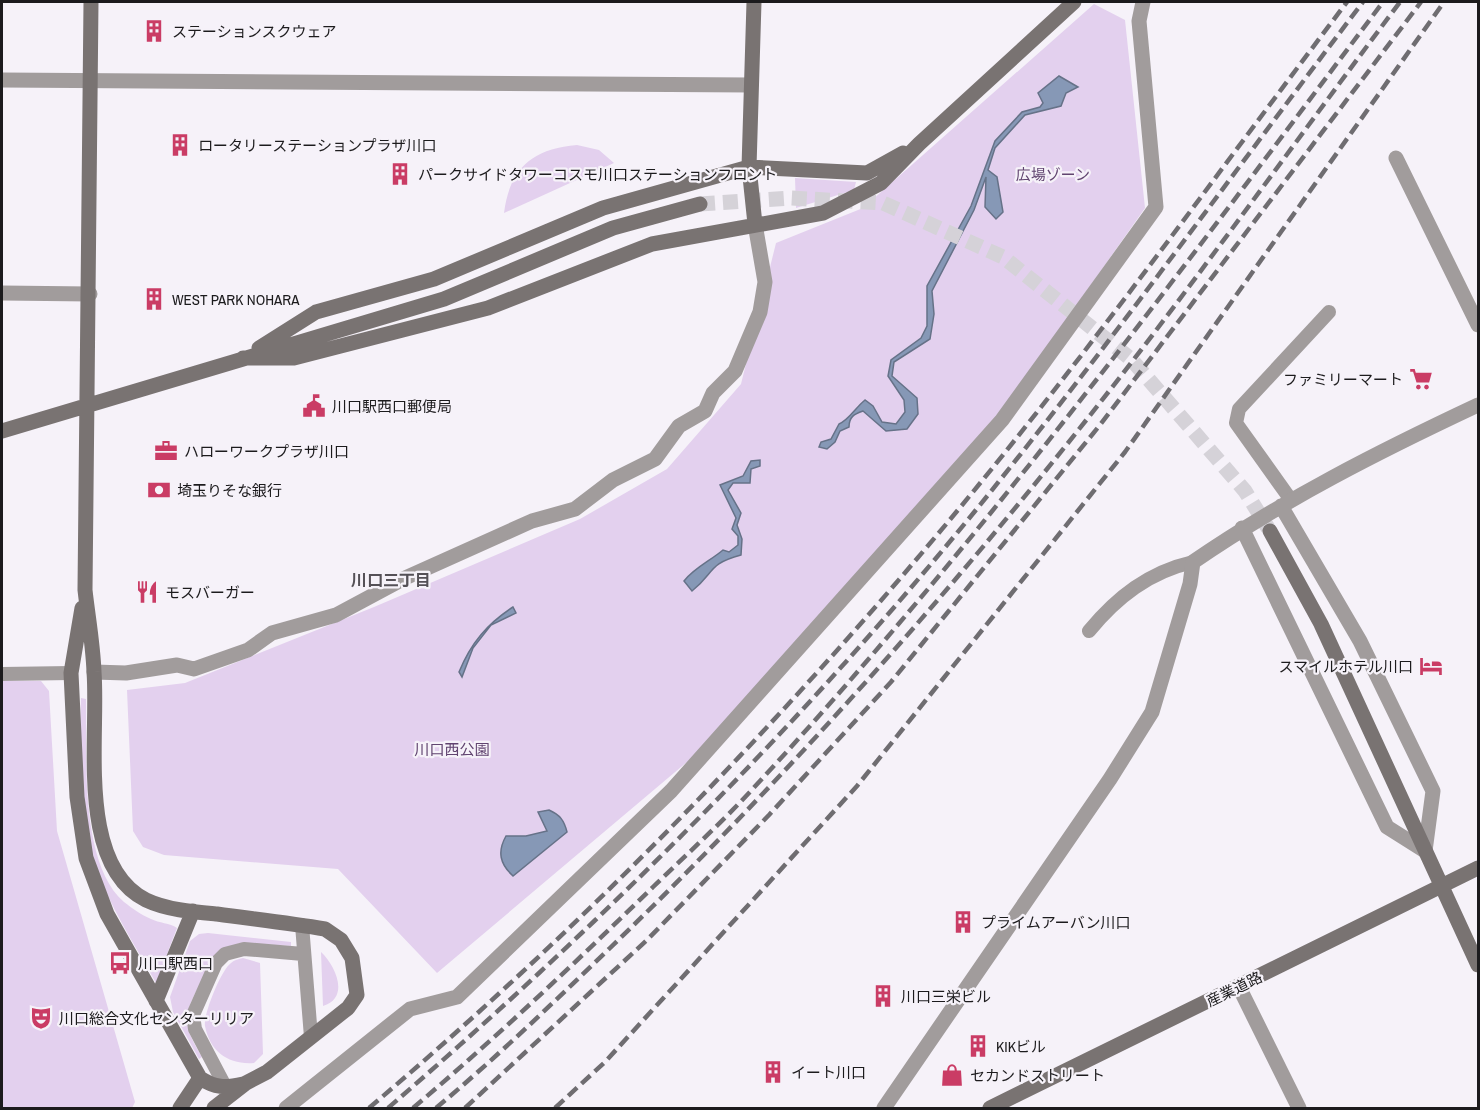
<svg xmlns="http://www.w3.org/2000/svg" width="1480" height="1110" viewBox="0 0 1480 1110" font-family="'Archivo Narrow','Noto Sans JP',sans-serif">
<style>
.green{fill:#e3d0ee}
.water{fill:#8698b6;stroke:#667288;stroke-width:1.5}
.lines{fill:none;stroke-linecap:round;stroke-linejoin:round}
.secondary-tunnel{stroke:#d5d2d8;stroke-width:15;stroke-dasharray:15 8;stroke-linecap:butt}
.lane{stroke:#a19c9c;stroke-width:14}
.street{stroke:#a19c9c;stroke-width:15}
.secondary{stroke:#797372;stroke-width:15}
.rail{stroke:#6f6d71;stroke-width:4.5;stroke-dasharray:12 6;stroke-linecap:butt}
.labels{text-anchor:middle;dominant-baseline:central;stroke-width:4.5;stroke-linejoin:round;paint-order:stroke}
.poi-label{font-size:15px;fill:#1c1b1d;stroke:#f6f2f9;text-anchor:start}
.park-label{font-size:15px;fill:#614470;stroke:#f6f2f9}
.street-label{font-size:15px;fill:#1c1b1d;stroke:#f6f2f9}
.neighbourhood-label{font-size:16px;font-weight:bold;fill:#555157;stroke:#f6f2f9}
</style>
<rect width="100%" height="100%" fill="#f6f2f9"/>
<path class="green" d="M1094 4 1125 20 1145 208 1005 407 700 751 437 973 338 869 164 855 143 847 133 831 127 690 185 683 374 607 580 519 667 469 741 384 776 243 863 208Z
M577 145 599 150 614 163 504 213C510 167 533 149 577 145Z
M795 178 856 182 854 190 796 208Z
M2 681H41L49 691 57 831 135 1102 132 1108H2Z
M81 698 86 699C87 754 79 863 124 902 132 908 141 915 151 919 159 923 170 923 177 928L156 983C135 945 109 906 95 864 79 819 80 747 81 698Z
M208 933 291 942V946L240 943 219 951C210 968 188 1000 187 1018 186 1032 196 1046 202 1057L199 1059 173 1012 170 997 190 941 199 934Z
M321 952C336 966 350 998 323 1006Z
M243 958 260 963 263 1054 254 1063C229 1065 210 1052 205 1026 203 1015 221 970 231 963 234 960 239 959 243 958Z"/>
<path class="water" d="M1059 76 1078 87 1066 93 1061 106 1025 115 995 148 988 170 997 177 1003 212 996 219 985 207 986 177 974 210 932 291 934 314 930 339 894 362 892 376 917 398 918 414 907 429 886 431 863 411C854 414 849 417 849 427L840 431 835 442 827 449 819 447 821 442 831 439 839 424C849 420 856 407 865 400L873 406 882 422 896 424 905 412 904 400 888 376 891 360 921 338 927 326V286L971 206 995 141 1022 112 1040 107 1043 103 1038 93Z
M760 460V466L751 469 750 483H733L728 490 741 513 737 525 742 539 741 555C707 564 715 573 692 591L684 581C694 568 710 561 723 550L729 552 738 545V536L732 529 736 518 720 485 743 476 751 461Z
M513 607 516 613 491 625 473 648 462 677 459 672C471 643 487 624 513 607Z
M549 810C560 815 564 820 567 832L513 876C500 864 497 852 506 836H526L547 831 538 812Z"/>
<g class="lines">
<path class="secondary-tunnel" d="M700 204 790 198 883 203 1003 257 1131 359 1245 491 1268 528"/>
<path class="lane" d="M1291 500 1236 423 1239 409 1329 312
M1089 631C1117 597 1149 572 1193 562
M2 674 71 673
M302 925 311 1037
M226 1088 195 1029 193 1015 216 963 225 954 244 949 303 954"/>
<path class="street" d="M2 80 751 85
M1396 158 1478 325
M2 293 90 294
M1242 528 1387 827 1425 851 1433 791 1360 641 1281 506
M94 672 126 673 177 665 194 669 248 650 272 633 336 615 405 578 532 521 575 509 613 480 655 459 679 426 705 411 713 393 735 371 760 312 765 282 755 224
M1239 987 1299 1108
M286 1108 410 1009 457 997 671 791 1002 420 1156 207 1139 21 1143 2
M884 1108 1110 779 1152 712 1190 584 1193 562C1283 500 1380 451 1478 405"/>
<path class="secondary" d="M91 2 85 590C88 617 93 644 94 672 99 736 76 865 146 900 167 910 194 912 217 914 253 919 289 923 325 929L341 940 352 958 357 995 348 1008 267 1072 246 1083 214 1108
M754 2 749 167 755 224
M259 348 316 312 434 279 603 208 749 167 867 173 903 153
M243 358H294L488 308 652 244 823 213 881 183 919 144 1074 2
M2 431 444 299 613 228 700 204
M1270 531 1321 624 1478 965
M82 608 71 673 77 797 86 858 107 914 200 1078C215 1088 225 1088 243 1084
M156 1001 193 911
M180 1108 200 1078
M990 1108 1478 868"/>
<path class="rail" d="M369 1108C582 928 779 725 958 510 1094 346 1218 172 1347 2
M388 1108C598 927 795 731 971 516 1107 349 1233 173 1363 2
M413 1108C496 1038 575 963 653 887 685 856 718 826 748 794 979 545 1180 272 1383 2
M436 1108C496 1058 553 1003 610 948 815 750 1004 532 1176 304 1251 204 1325 102 1400 2
M465 1108 647 940 769 815 891 682 1100 425 1421 2
M555 1108 605 1062 857 786 1125 452 1444 2"/>
</g>
<defs>
<g id="building-bare" transform="scale(1.8)"><path d="M-4-6H4V6H1V3H-1V6H-4ZM-2.5-4.3h1.7v1.8h-1.7ZM.8-4.3h1.7v1.8H.8ZM-2.5-1h1.7V.8h-1.7ZM.8-1h1.7V.8H.8Z" fill="#ca3c65" stroke="#f6f2f9" stroke-width="2.5" paint-order="stroke"/></g>
<g id="supermarket-bare" transform="scale(1.8)"><path d="M-6-5.5h2.5l.6 2H6L4.5 2H-2.5L-4.4-4H-6ZM-1.5 3.2a1.3 1.3 0 1 0 .1 0ZM3 3.2a1.3 1.3 0 1 0 .1 0Z" fill="#ca3c65" stroke="#f6f2f9" stroke-width="2.5" paint-order="stroke"/></g>
<g id="civic-bare" transform="scale(1.8)"><path d="M-.6-6.5H3V-4.5H.6V-3L4-1V1h2V6H-6V1h2V-1L-.6-3ZM-1.2 2.5V6h2.4V2.5Z" fill="#ca3c65" stroke="#f6f2f9" stroke-width="2.5" paint-order="stroke"/></g>
<g id="office-bare" transform="scale(1.8)"><path d="M-6-3h4V-5.5h4V-3h4V5H-6ZM-1-4.5V-3h2v-1.5ZM-6 0V1H6V0Z" fill="#ca3c65" stroke="#f6f2f9" stroke-width="2.5" paint-order="stroke"/></g>
<g id="bank-bare" transform="scale(1.8)"><path d="M-6-4H6V4H-6ZM0-2.3a2.3 2.3 0 1 0 0 4.6a2.3 2.3 0 1 0 0-4.6Z" fill="#ca3c65" stroke="#f6f2f9" stroke-width="2.5" paint-order="stroke"/></g>
<g id="restaurant-bare" transform="scale(1.8)"><path d="M-5-6h1v4h1v-4h1v4h1v-4h1v5L-1.5 .5V6h-2V.5L-5-1ZM5-6V6H3V1.5H1.5Q1.5-4 5-6Z" fill="#ca3c65" stroke="#f6f2f9" stroke-width="2.5" paint-order="stroke"/></g>
<g id="hotel-bare" transform="scale(1.8)"><path d="M-6-4.5h1.5V1H6V5H4.5V3h-9V5H-6ZM-4 0a1.8 1.8 0 1 1 3.6 0ZM.5 0V-2.5h3Q6-2.5 6 0Z" fill="#ca3c65" stroke="#f6f2f9" stroke-width="2.5" paint-order="stroke"/></g>
<g id="bus-bare" transform="scale(1.8)"><path d="M-5-6H5V4H4V6H2V4H-2V6H-4V4H-5ZM-3.5-4V0h7V-4ZM-3.5 1.2v1.5H-2V1.2ZM2 1.2v1.5H3.5V1.2Z" fill="#ca3c65" stroke="#f6f2f9" stroke-width="2.5" paint-order="stroke"/></g>
<g id="theatre-bare" transform="scale(1.8)"><path d="M-5-5.5Q0-4 5-5.5V0Q5 5 0 6Q-5 5-5 0ZM-3.3-2.5H-1v1.5H-3.3ZM1-2.5H3.3v1.5H1ZM-2.8 1Q0 5.5 2.8 1Z" fill="#ca3c65" stroke="#f6f2f9" stroke-width="2.5" paint-order="stroke"/></g>
<g id="shop-bare" transform="scale(1.8)"><path d="M-5-2.5h2.3a2.7 3.5 0 0 1 5.4 0H5L5.5 6h-11ZM-1.5-2.5h3a1.5 2.3 0 0 0-3 0Z" fill="#ca3c65" stroke="#f6f2f9" stroke-width="2.5" paint-order="stroke"/></g>
</defs>
<g fill-rule="evenodd">
<use href="#building-bare" x="154" y="31"/>
<use href="#building-bare" x="180" y="145"/>
<use href="#building-bare" x="400" y="174"/>
<use href="#building-bare" x="154" y="299"/>
<use href="#supermarket-bare" x="1421" y="379"/>
<use href="#civic-bare" x="314" y="406"/>
<use href="#office-bare" x="166" y="451"/>
<use href="#bank-bare" x="159" y="490"/>
<use href="#restaurant-bare" x="147" y="592"/>
<use href="#hotel-bare" x="1431" y="666"/>
<use href="#building-bare" x="963" y="922"/>
<use href="#bus-bare" x="120" y="963"/>
<use href="#building-bare" x="883" y="996"/>
<use href="#theatre-bare" x="41" y="1018"/>
<use href="#building-bare" x="978" y="1046"/>
<use href="#building-bare" x="773" y="1072"/>
<use href="#shop-bare" x="952" y="1075"/>
</g>
<g class="labels">
<g class="poi-label">
<text x="172" y="31">ステーションスクウェア</text>
<text x="198" y="145">ロータリーステーションプラザ川口</text>
<text x="418" y="174">パークサイドタワーコスモ川口ステーションフロント</text>
<text x="172" y="299">WEST PARK NOHARA</text>
<text x="1403" y="379" text-anchor="end">ファミリーマート</text>
<text x="332" y="406">川口駅西口郵便局</text>
<text x="184" y="451">ハローワークプラザ川口</text>
<text x="177" y="490">埼玉りそな銀行</text>
<text x="165" y="592">モスバーガー</text>
<text x="1413" y="666" text-anchor="end">スマイルホテル川口</text>
<text x="981" y="922">プライムアーバン川口</text>
<text x="138" y="963">川口駅西口</text>
<text x="901" y="996">川口三栄ビル</text>
<text x="59" y="1018">川口総合文化センターリリア</text>
<text x="996" y="1046">KIKビル</text>
<text x="791" y="1072">イート川口</text>
<text x="970" y="1075">セカンドストリート</text>
</g>
<g class="park-label">
<text x="1053" y="174">広場ゾーン</text>
<text x="452" y="749">川口西公園</text>
</g>
<g class="street-label">
<text transform="translate(1234 989) rotate(-26)">産業道路</text>
</g>
<g class="neighbourhood-label">
<text x="391" y="580">川口三丁目</text>
</g>
</g>
<rect width="1480" height="1110" fill="none" stroke="#1c1b1d" stroke-width="6"/>
</svg>
